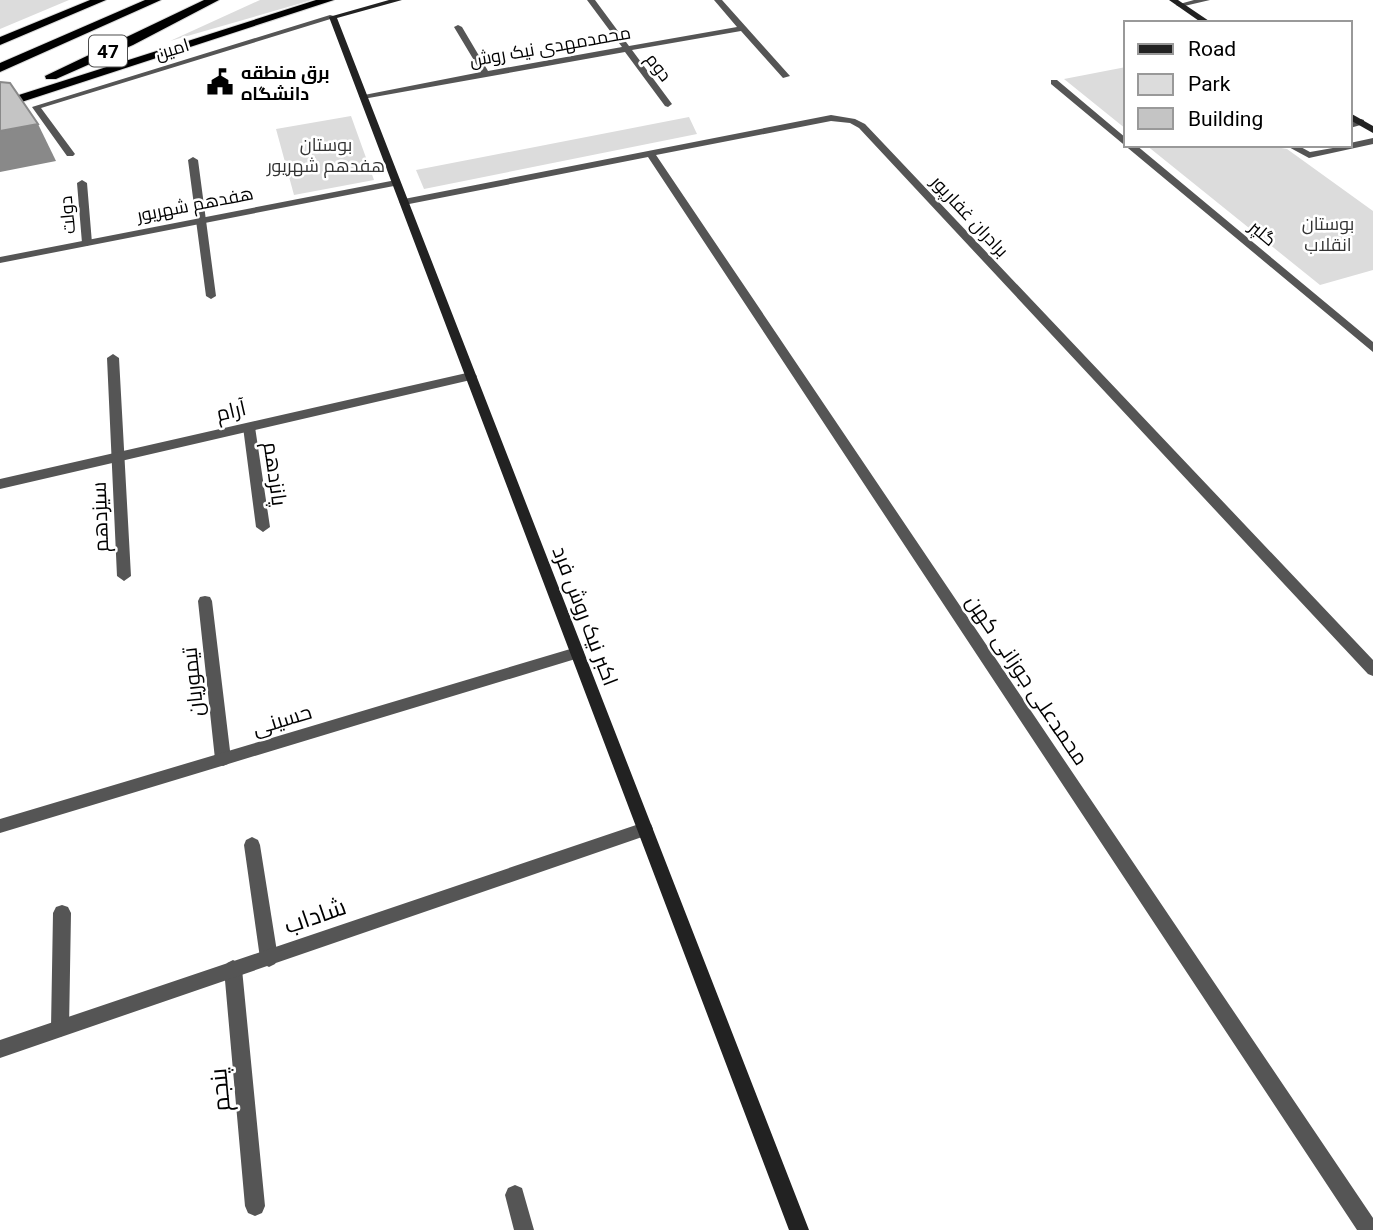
<svg xmlns="http://www.w3.org/2000/svg" width="1373" height="1230" viewBox="0 0 1373 1230" font-family="Roboto,Cairo,sans-serif">
<style>
.green{fill:#dcdcdc}
.lines{fill:none;stroke-linecap:round;stroke-linejoin:round}
.highway-casing{stroke:#dbdbdb;stroke-width:2}
.lane{fill:#555;fill-rule:evenodd}
.street{fill:#555;fill-rule:evenodd}
.secondary{fill:#222;fill-rule:evenodd}
.highway{fill:#000;fill-rule:evenodd}
.shaded-wall{fill:#898989}
.building{fill:#c4c4c4;stroke:#898989;stroke-width:2}
.labels{text-anchor:middle;dominant-baseline:central;stroke-width:5;stroke-linejoin:round;paint-order:stroke}
.far-street-label{font-size:18px;fill:#000;stroke:#fff}
.far-poi-label{font-size:18px;font-weight:bold;fill:#000;stroke:#fff;text-anchor:start}
.far-park-label{font-size:18px;fill:#333;stroke:#fff}
.shield{fill:#fff;stroke:#4c4c4c;stroke-width:2}
.shield-label{font-size:19px;font-weight:bold;fill:#000}
.street-label{font-size:21px;fill:#000;stroke:#fff}
.near-street-label{font-size:24px;fill:#000;stroke:#fff}
</style>
<rect width="100%" height="100%" fill="#fff"/>
<path class="green" d="M0 0H69L0 29Z
M260 0H312L170 41Z
M1126 67V129L1064 79Z
M351 116 374 180 294 195 276 129Z
M689 117 697 134 424 189 416 170Z
M1146 145H1264L1287 149 1373 211V270L1320 285Z"/>
<g class="lines">
<g class="highway-casing">
<path id="highway" d="M90 0H106L0 45V37Z
M145 0H161L0 72V63Z
M204 0H219L133 45 56 79H46L45 76Z
M316 0H334L0 109V101Z"/>
</g>
<path class="lane" d="M193 157 198 160 216 296 211 299 206 296 188 160Z
M82 180 87 183 92 243 87 246 82 243 77 183Z
M113 354 119 358 131 576 124 581 117 576 107 358Z
M249 423 255 427 270 527 263 532 256 527 243 427Z
M205 596 210 597 212 601 231 759 228 764 223 766 218 764 215 759 198 601 200 597Z
M252 837 258 840 260 845 278 958 275 964 269 967 263 964 260 958 244 845 246 840Z
M62 905 68 907 71 913 69 1028 66 1034 60 1037 54 1034 51 1028 53 913 56 907Z
M233 960 239 963 242 969 265 1206 262 1213 255 1216 248 1213 245 1206 224 969 227 963Z"/>
<path class="street" d="M587 0H595L629 46 737 27 714 0H722L790 76 783 78 741 31 632 50 672 104 668 107 665 106 625 52 363 99 359 96 481 72 454 27 458 25 462 27 488 71 622 47Z
M1194 0H1210L1180 7 1176 5Z
M330 15 337 17 41 108 75 154 73 156H67L32 107Z
M1051 80H1057L1126 138V145H1136L1373 342V352L1051 84Z
M831 115 855 119 865 124 1373 660V676L1368 674 859 128 850 123 831 121 656 155 1373 1218V1230H1357L648 157 404 205 399 202 404 199Z
M1361 119 1364 120V124L1350 128V122Z
M1373 138V144L1309 158 1285 145H1297L1310 152 1350 145V143Z
M396 180 401 183 399 185 0 263V257Z
M471 372 477 376 475 379 0 489V479Z
M577 647 582 649 584 653 582 657 0 833V819Z
M645 822 651 824 653 829 651 834 645 836 0 1058V1040Z
M515 1185 522 1188 534 1230H514L505 1195 508 1188Z"/>
<path class="secondary" d="M389 0H402L337 18 809 1230H789L329 17Z
M1169 0H1178L1212 23H1202Z
M1350 113 1373 126V133L1350 120Z"/>
<use href="#highway" class="highway"/>
</g>
<path class="shaded-wall" d="M38 124 56 161 0 172V131Z"/>
<path class="building" d="M0 82 10 83 38 124 0 131Z"/>
<defs>
<g id="civic-bare" transform="scale(2.1)"><path d="M-.6-6.5H3V-4.5H.6V-3L4-1V1h2V6H-6V1h2V-1L-.6-3ZM-1.2 2.5V6h2.4V2.5Z" fill="#000" stroke="#fff" stroke-width="2.5" paint-order="stroke"/></g>
</defs>
<g fill-rule="evenodd">
<use href="#civic-bare" x="220" y="82"/>
</g>
<g class="labels">
<g class="far-street-label">
<text transform="translate(550 46) rotate(-10)">محمدمهدی نیک روش</text>
<text transform="translate(172 49) rotate(-17)">امین</text>
<text transform="translate(659 67) rotate(53)">دوم</text>
<text transform="translate(195 204) rotate(-11)">هفدهم شهریور</text>
<text transform="translate(67 215) rotate(-95)">دولت</text>
<text transform="translate(970 216) rotate(47)">برادران غفارپور</text>
<text transform="translate(1263 233) rotate(40)">گلپر</text>
</g>
<g class="far-poi-label">
<text x="241" y="72">برق منطقه<tspan x="241" dy="21">دانشگاه</tspan></text>
</g>
<g class="far-park-label">
<text x="326" y="144">بوستان<tspan x="326" dy="21">هفدهم شهریور</tspan></text>
<text x="1328" y="223">بوستان<tspan x="1328" dy="21">انقلاب</tspan></text>
</g>
<rect class="shield" x="89" y="35.5" width="38" height="31" rx="5"/>
<g class="shield-label">
<text x="108" y="51">47</text>
</g>
<g class="street-label">
<text transform="translate(231 411) rotate(-13)">آرام</text>
<text transform="translate(275 474) rotate(82)">پانزدهم</text>
<text transform="translate(100 517) rotate(-92)">سیزدهم</text>
<text transform="translate(585 616) rotate(69)">اکبر نیک روش فرد</text>
<text transform="translate(1027 680) rotate(56)">محمدعلی جوزانی کهن</text>
<text transform="translate(193 682) rotate(-96)">تیموریان</text>
<text transform="translate(282 720) rotate(-17)">حسینی</text>
</g>
<g class="near-street-label">
<text transform="translate(315 916) rotate(-19)">شاداب</text>
<text transform="translate(220 1090) rotate(-95)">پنجم</text>
</g>
</g>
<rect x="1124" y="21" width="228" height="126" fill="#ffffff" stroke="#999999" stroke-width="2"/>
<rect x="1138" y="44" width="35" height="10" fill="#222222" stroke="#999999" stroke-width="2"/>
<text x="1188" y="56" font-size="21" fill="#000000">Road</text>
<rect x="1138" y="74" width="35" height="21" fill="#dcdcdc" stroke="#999999" stroke-width="2"/>
<text x="1188" y="91" font-size="21" fill="#000000">Park</text>
<rect x="1138" y="108" width="35" height="21" fill="#c4c4c4" stroke="#999999" stroke-width="2"/>
<text x="1188" y="126" font-size="21" fill="#000000">Building</text>
</svg>
